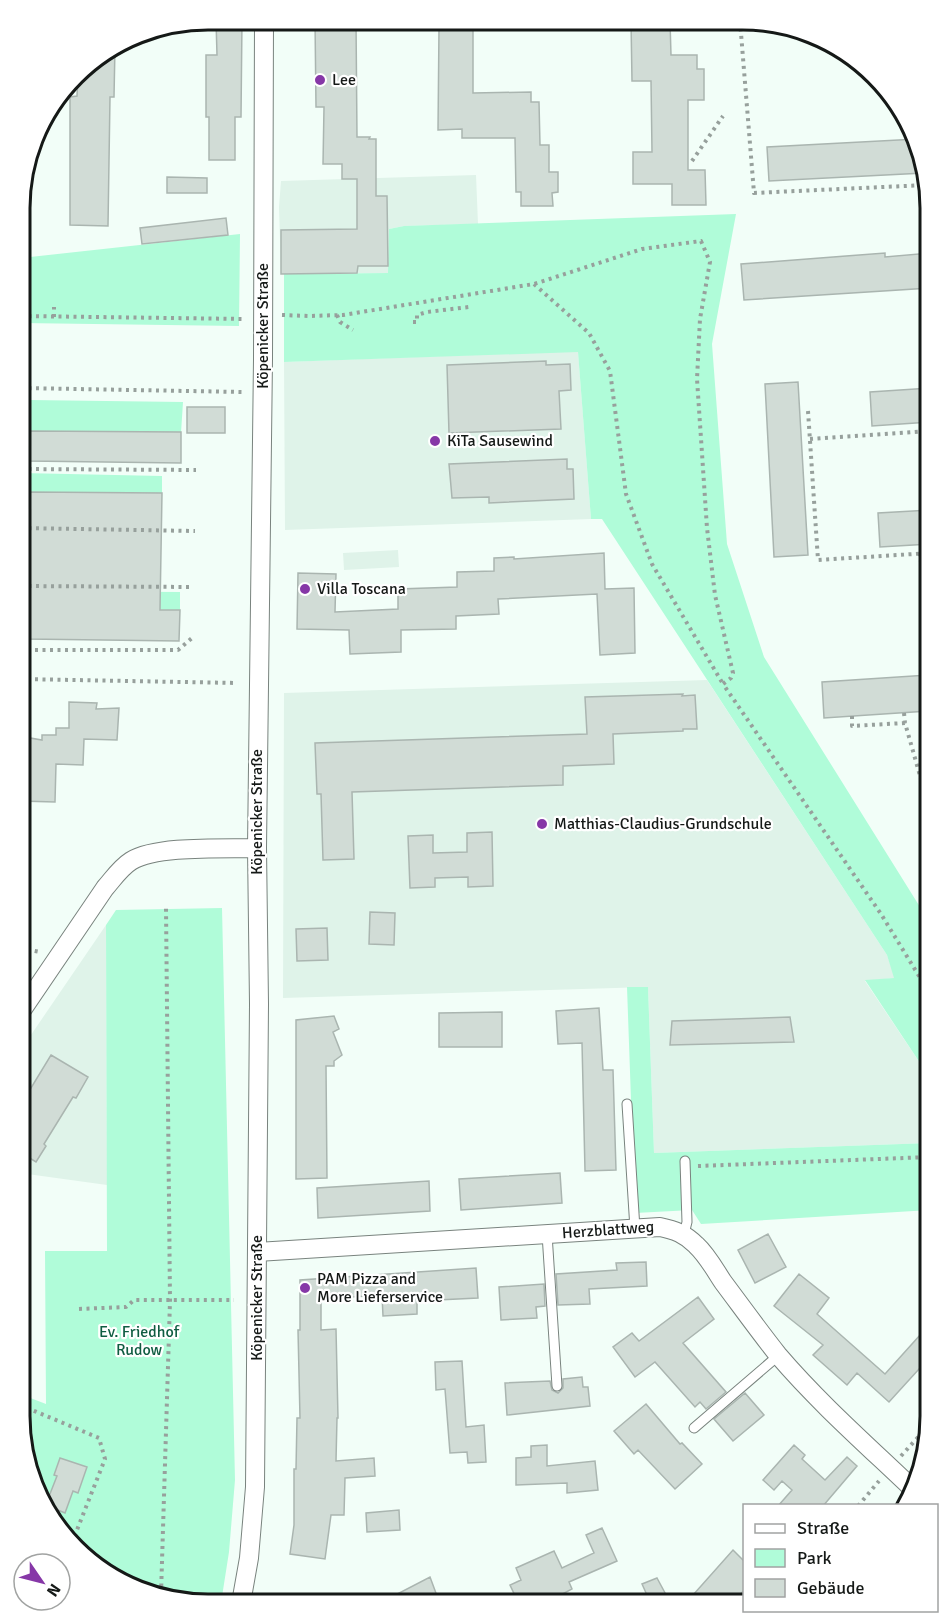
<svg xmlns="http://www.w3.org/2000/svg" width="950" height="1624" viewBox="0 0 950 1624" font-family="Signika,sans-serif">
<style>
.built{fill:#dff3e9}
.green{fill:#b0fcd9}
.building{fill:#d1dcd6;stroke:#aab5b0;stroke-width:1.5}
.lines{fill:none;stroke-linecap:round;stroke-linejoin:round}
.service-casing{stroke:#79837e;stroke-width:11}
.minor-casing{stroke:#79837e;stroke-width:20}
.path{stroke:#97a09c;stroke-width:4;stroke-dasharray:3 4.5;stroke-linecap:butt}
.service{stroke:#fff;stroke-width:9}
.minor{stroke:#fff;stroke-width:18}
.poi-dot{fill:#8637a7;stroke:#fff;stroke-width:2}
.labels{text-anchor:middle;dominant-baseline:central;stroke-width:4.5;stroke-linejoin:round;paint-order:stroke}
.poi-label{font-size:16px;fill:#151917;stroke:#fff;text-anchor:start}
.street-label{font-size:16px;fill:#151917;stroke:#fff}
.park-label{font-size:16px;fill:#0f5d42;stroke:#fff}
.rim{fill:none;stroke:#151917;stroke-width:3}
</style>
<rect width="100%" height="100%" fill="#f2fef8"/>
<path class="built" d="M476 175 478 224 404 226 389 229 388 273H281L279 207 281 181Z
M578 351 591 519 285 530 284 362Z
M398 550 399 567 344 570 343 553Z
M707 680 887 955 895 978 865 981 930 1078V1143L654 1153 648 987 283 998 284 693Z
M106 925 107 1185 20 1173V1051Z"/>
<path class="green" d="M736 214 712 344 727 544 764 657 930 923V1078L865 980 894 978 887 955 602 519H591L578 352 284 362V274L388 273 389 229 404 226Z
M240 234 239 326 21 323V258Z
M29 400 183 402 181 433 29 431 28 465 21 464V407Z
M21 473 162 476V493L28 526 21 525Z
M21 591 180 592V610L27 608 26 639 24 645H20Z
M222 908 235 1480 229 1552 221 1603H184L93 1565 34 1488 20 1416V1394L46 1404 45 1251H107L106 925 116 910Z
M627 987H648L654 1153 930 1143V1210L701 1224 692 1210 635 1213Z"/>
<path class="building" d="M216 20H242L241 117H235V160H209V117H206V55H217Z
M315 20H356L357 137H370L369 139H376V196H387L388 266H358L357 273 281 274V230L357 229V179H342V164H323L324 107H316Z
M451 20H473V93L531 92V102H539L540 145H549V172H558V192L552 193 553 206H521V192H516L515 138H462V129L438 130 439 27 451 28Z
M631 21H670L671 55H697V69H704V100H688V170H705L706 205H672V184H633V152H652L651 81H632Z
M115 47 114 97H110L108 226 70 225V97L77 96 78 74 83 67Z
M917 139 924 173 769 181 767 147Z
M167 177 207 178V193H167Z
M226 218 228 235 142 244 140 228Z
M885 253V257L930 253V288L744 300 741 264Z
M546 361V365L570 364 571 390 559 391 561 429 449 433 447 365Z
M798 382 808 555 774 557 765 384Z
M930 388V422L872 426 870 392Z
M187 407H225V433H187Z
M28 431 181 432V463L28 461Z
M567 459V469H573L574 499 489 503V497L452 498 449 464Z
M28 492 162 493 160 610H180L179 641 26 639Z
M930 510V544L880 547 878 513Z
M604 553 605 589 634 588 635 653 600 655 597 594 498 599 499 614 456 616V629L401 630V652L350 654 349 630 297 629 298 573 336 574 335 612 398 609V589L457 587V572L494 571V558L514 557V559Z
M928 675 930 707 927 708 928 711 824 718 822 682Z
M683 694 682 696 695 695 697 729H683V731L613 734 614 764 563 766V785L352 792 354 859 323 860 321 794H317L315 743 587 734 585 697Z
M69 702 97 703 96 709 119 708 117 740 84 739 83 765 56 764 55 802 20 801V756H30V738L42 740V735H56V728H69Z
M492 832 493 886 468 887V877L435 878V887L410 888 408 836 433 835V853L467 852V833Z
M370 912 395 913 394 945 369 944Z
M327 928 328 960 297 961 296 929Z
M599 1008 603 1070H613L616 1170 585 1171 582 1043 558 1044 556 1011Z
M502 1012V1047H439V1013Z
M334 1016 339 1029 333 1032 342 1055 334 1061V1066H326L327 1178 296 1179V1020Z
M790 1017 794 1042 670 1045 672 1021Z
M51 1055 88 1077 76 1098 73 1097 44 1144 46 1146 36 1162 20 1152V1106Z
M560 1173 562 1203 461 1210 459 1179Z
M429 1181 430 1211 318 1218 317 1188Z
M768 1234 786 1267 755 1283 738 1250Z
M646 1262 647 1286 589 1289 590 1304 558 1305 556 1274 617 1270 616 1263Z
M476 1268 478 1298 417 1301V1314L383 1316 382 1295 321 1299V1330L336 1329 338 1418H337L336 1461 374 1458 375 1476 345 1478 344 1515H331L325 1559 290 1554 294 1525V1469H296L297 1418H300L298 1330H300V1280Z
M799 1274 829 1298 817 1314 885 1374 930 1324V1357L889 1402 857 1373 847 1385 813 1355 823 1345 774 1306Z
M544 1284 545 1306 536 1307 537 1318 501 1320 499 1287Z
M698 1297 714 1319 683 1343 726 1392 706 1409 700 1402 695 1407 655 1362 635 1377 613 1347 632 1333 639 1341Z
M462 1361 466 1427 484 1425 486 1462 468 1463 467 1452 450 1453 445 1389 436 1390 435 1362Z
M582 1377 583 1387H588L590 1406 507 1415 505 1383 550 1381 552 1390 558 1393 563 1388V1379Z
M745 1393 764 1415 733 1441 714 1419Z
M646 1404 680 1444 682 1443 702 1464 675 1489 638 1450 634 1454 614 1431Z
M547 1445V1466L595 1461 598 1490 567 1493V1483L516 1485V1458L531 1457V1446Z
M794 1445 805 1455 802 1459 825 1480 847 1457 857 1466 823 1506H778L792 1490 782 1481 774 1490 763 1480Z
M60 1458 87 1467 78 1493 73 1491 65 1513 48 1506 46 1504 57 1476 54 1475Z
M399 1510 400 1530 367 1532 366 1513Z
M602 1528 617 1561 569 1582 572 1589 557 1597 540 1604H519L510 1585 521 1580 516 1568 554 1551 562 1568 594 1553 586 1535Z
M733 1550 744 1561V1590L732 1604H685Z
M430 1577 440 1604 380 1603Z
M657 1578 671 1604H651L642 1584Z"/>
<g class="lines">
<g class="service-casing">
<path id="service" d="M627 1104 635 1229
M547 1234 557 1386
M684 1234 687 1222 685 1161
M694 1428 779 1355"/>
</g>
<g class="minor-casing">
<path id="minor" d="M20 1013 105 888C113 879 120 868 131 861 157 845 225 849 257 848
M257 1252 660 1227C675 1230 685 1234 696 1245 707 1255 715 1270 723 1282 741 1306 759 1331 778 1355 820 1404 868 1446 915 1491
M241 1603 249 1558 255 1487 259 1004 257 848 263 359 264 20"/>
</g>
<path class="path" d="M740 21 754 193 926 185
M692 161 723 116
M534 284 589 333 610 371 626 494 652 564 723 684
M282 315 308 316 343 315 534 284 642 249 701 241 710 262 700 319 697 379 707 528 715 595 733 673 731 678 723 684 881 914 930 994
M337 315 340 322 353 330
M21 316 244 319
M54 317V307
M413 322H417V315L427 312 469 307
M21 356 29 357
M21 388 244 392
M808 411 818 560 930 553
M810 439 930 431
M21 469 196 470
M21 528 195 531
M920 553 921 562 929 566
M21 586 193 587
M20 650H178L192 638
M20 679 237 683
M904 713 905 723 930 811
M852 716V726L905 723
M20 948 40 952
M698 1166 930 1157
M79 1309 126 1307 134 1300H234
M20 1405 99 1438 105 1459 73 1540
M901 1456 930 1424
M858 1506 879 1481
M161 1594 170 1301 166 908"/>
<use href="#service" class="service"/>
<use href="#minor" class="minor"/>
</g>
<g class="poi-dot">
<circle cx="320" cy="80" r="6"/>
<circle cx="435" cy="441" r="6"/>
<circle cx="305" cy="589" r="6"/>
<circle cx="542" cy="824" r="6"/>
<circle cx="305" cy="1288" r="6"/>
</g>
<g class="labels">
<g class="poi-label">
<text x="332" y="80">Lee</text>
<text x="447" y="441">KiTa Sausewind</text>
<text x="317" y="589">Villa Toscana</text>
<text x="554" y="824">Matthias-Claudius-Grundschule</text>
<text x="317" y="1279">PAM Pizza and<tspan x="317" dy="18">More Lieferservice</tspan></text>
</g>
<g class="street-label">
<text transform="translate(263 326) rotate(-90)">Köpenicker Straße</text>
<text transform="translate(257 812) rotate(-90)">Köpenicker Straße</text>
<text transform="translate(608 1230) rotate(-4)">Herzblattweg</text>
<text transform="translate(257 1298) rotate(-90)">Köpenicker Straße</text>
</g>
<g class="park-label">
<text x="139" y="1332">Ev. Friedhof<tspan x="139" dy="18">Rudow</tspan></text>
</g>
</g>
<path d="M0 0H950V1624H0ZM208 30H742A178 178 0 0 1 920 208V1416A178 178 0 0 1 742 1594H208A178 178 0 0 1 30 1416V208A178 178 0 0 1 208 30Z" fill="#fff" fill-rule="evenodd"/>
<path class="rim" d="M208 30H742A178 178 0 0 1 920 208V1416A178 178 0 0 1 742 1594H208A178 178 0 0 1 30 1416V208A178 178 0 0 1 208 30Z"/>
<rect x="743" y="1504" width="195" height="108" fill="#ffffff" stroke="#a1a3a2" stroke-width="1.5"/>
<rect x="755" y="1524" width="30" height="9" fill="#ffffff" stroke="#a1a3a2" stroke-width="1.5"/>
<text x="797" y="1534" font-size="18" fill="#151917">Straße</text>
<rect x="755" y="1549" width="30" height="18" fill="#b0fcd9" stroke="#a1a3a2" stroke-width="1.5"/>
<text x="797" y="1564" font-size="18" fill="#151917">Park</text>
<rect x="755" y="1579" width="30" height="18" fill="#d1dcd6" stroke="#a1a3a2" stroke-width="1.5"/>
<text x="797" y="1594" font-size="18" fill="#151917">Gebäude</text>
<g transform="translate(42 1582) rotate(125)"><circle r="28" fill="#ffffff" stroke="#a1a3a2" stroke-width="1.5"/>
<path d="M0-4.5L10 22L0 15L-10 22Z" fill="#8637a7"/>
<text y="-9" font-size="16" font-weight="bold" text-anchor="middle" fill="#151917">N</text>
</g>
</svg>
